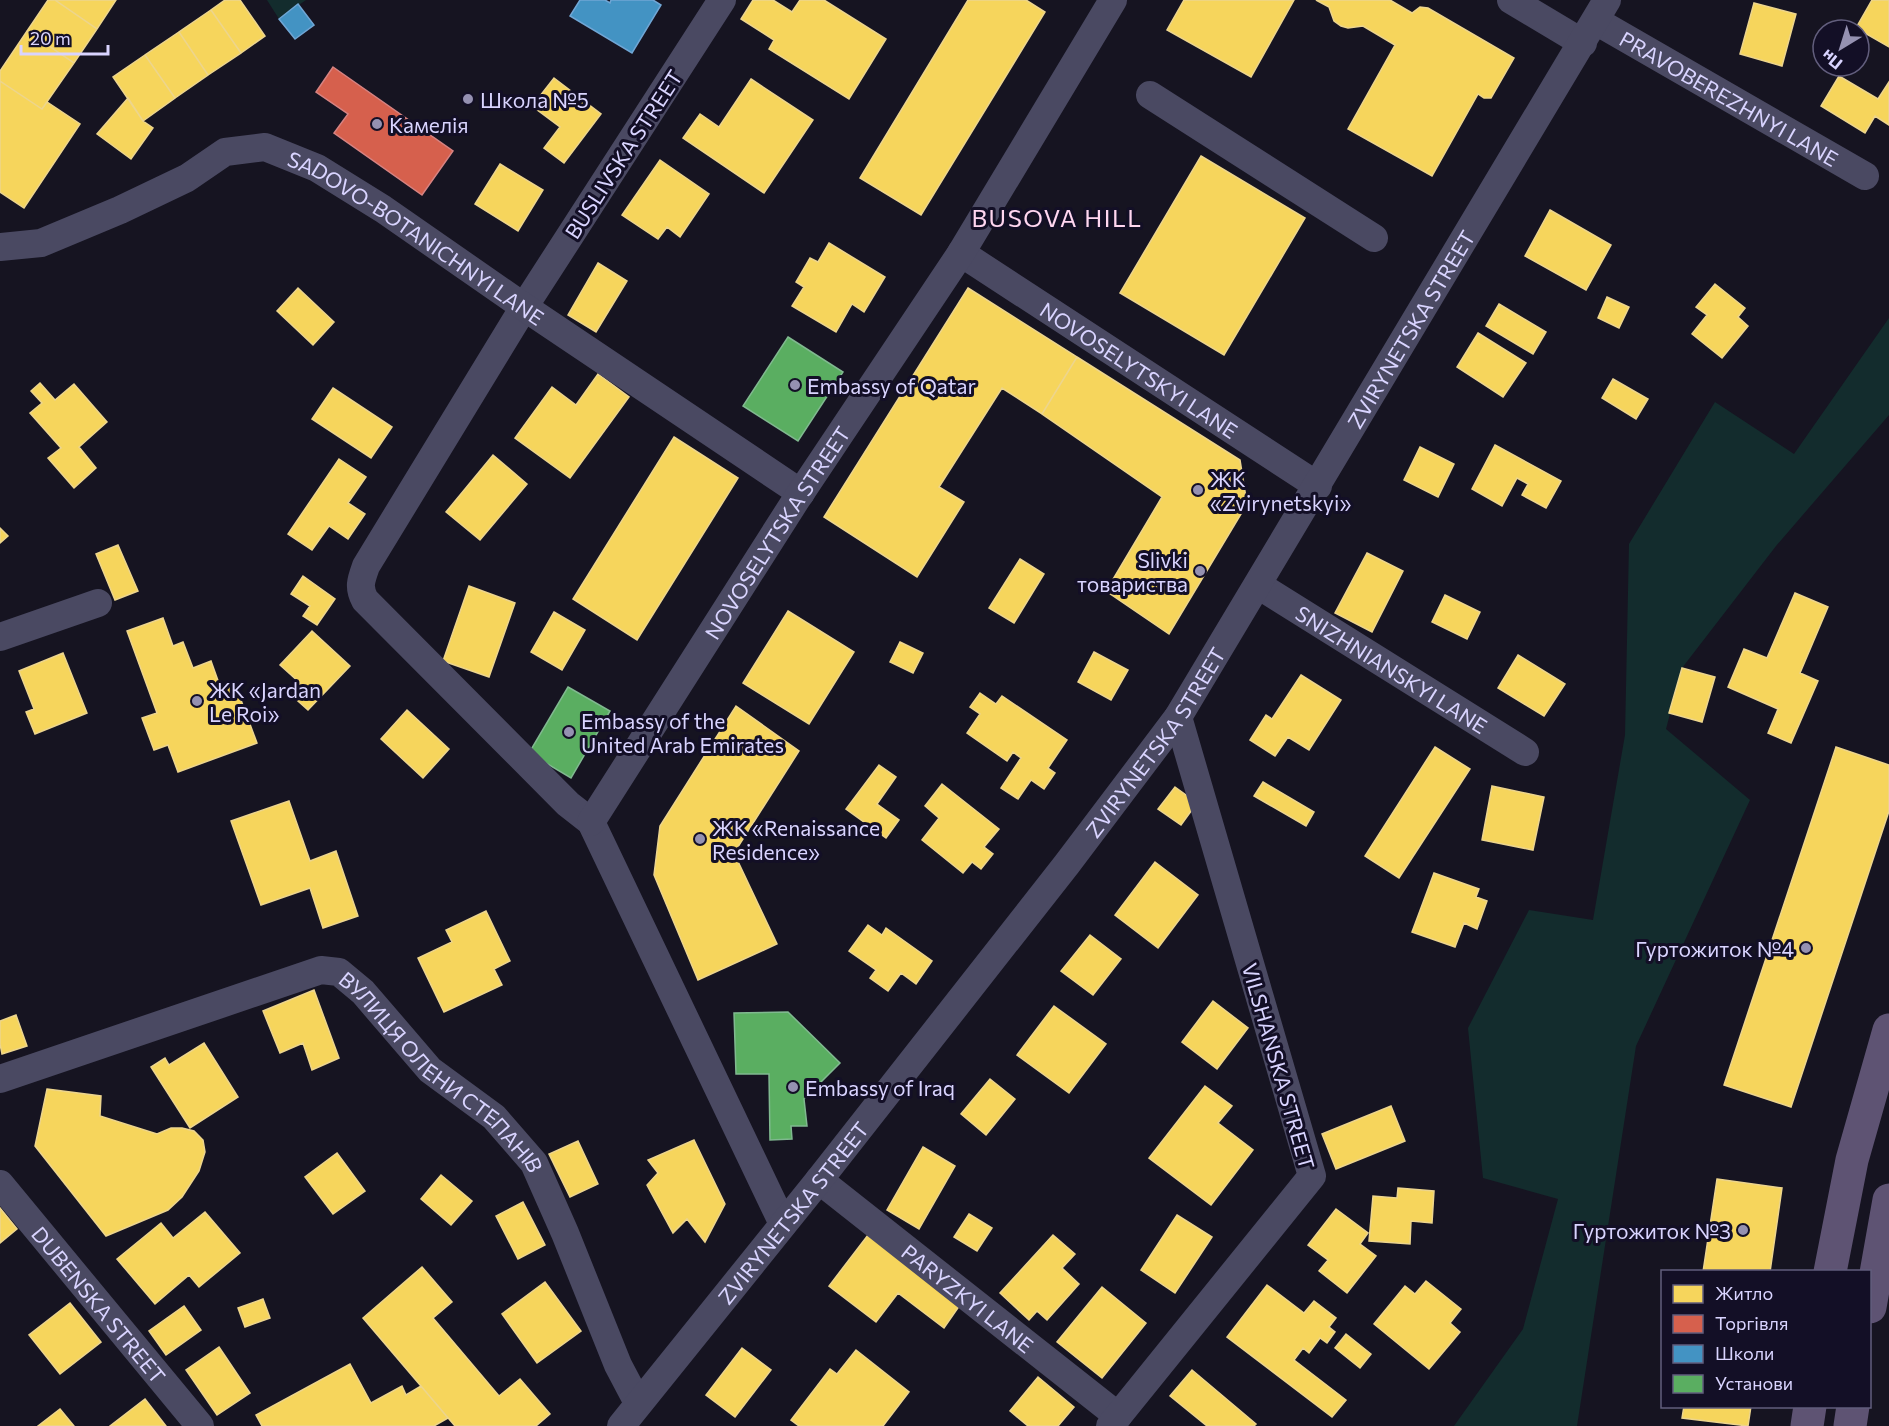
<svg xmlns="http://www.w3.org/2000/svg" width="1889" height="1426" viewBox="0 0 1889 1426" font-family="Commissioner,sans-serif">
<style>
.green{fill:#132c2d}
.homes{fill:#f6d55c;stroke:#edd58d;stroke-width:1.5}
.shops{fill:#d6604d;stroke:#d78382;stroke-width:1.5}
.schools{fill:#4393c3;stroke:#70a6d5;stroke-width:1.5}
.public{fill:#5aae61;stroke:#80b990;stroke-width:1.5}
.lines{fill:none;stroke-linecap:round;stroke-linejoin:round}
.minor{stroke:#4a4962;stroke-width:28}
.primary{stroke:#5e5373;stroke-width:33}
.poi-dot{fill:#9591b1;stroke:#130f26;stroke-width:2}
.labels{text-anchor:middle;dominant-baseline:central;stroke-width:6;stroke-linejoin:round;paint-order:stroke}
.poi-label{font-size:21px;fill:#d9d4ff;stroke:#130f26;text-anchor:start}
.street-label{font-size:21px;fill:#d9d4ff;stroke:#130f26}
.quarter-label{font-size:24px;letter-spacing:1.5px;fill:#ffd6f0;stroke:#130f26}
</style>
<rect width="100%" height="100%" fill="#161421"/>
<path class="green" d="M267 0H306L279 19Z
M1889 318V415L1776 546 1682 668 1666 729 1750 800 1636 1046 1577 1426H1454L1523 1329 1558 1199 1483 1178 1468 1028 1529 910 1593 920 1625 735 1629 544 1715 402 1794 454Z"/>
<path class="homes" d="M48 0H55L97 29 74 63 27 31Z
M55 0H116L97 29Z
M225 0H240L265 36 241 53 211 10Z
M753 0H773L792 12 800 0H824L886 39 849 99 769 49 774 40 741 19Z
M968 0H1026L1045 12 921 215 860 178Z
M1184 0H1294L1251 77 1167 30Z
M1316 0H1390L1412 13 1420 7 1428 8 1514 58 1491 98H1484L1478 94 1432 176 1348 129 1395 45 1363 26 1348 28 1341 26 1334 21 1329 7Z
M1872 0H1889V47L1856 28Z
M1754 3 1796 14 1782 66 1740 54Z
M211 10 241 53 208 75 179 32Z
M27 31 74 63 42 109 0 81V71Z
M179 32 208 75 175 98 145 55Z
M145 55 175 98 143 121 113 77Z
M1839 76 1878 99 1889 82V125L1875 116 1865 133 1821 106Z
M554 78 601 114 564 163 544 148 560 127 532 106Z
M751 79 813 120 764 193 683 138 700 114 719 127Z
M0 81 42 109 47 102 80 124 24 208 0 192Z
M128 98 143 121 153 128 131 159 97 134Z
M1201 156 1305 218 1224 355 1120 293Z
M660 160 709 194 680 237 667 227 658 239 622 215Z
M500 164 543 190 518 231 475 204Z
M1550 210 1611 245 1586 290 1525 256Z
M829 243 885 277 864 312 852 304 836 332 792 306 804 287 796 282 810 258 818 262Z
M598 263 627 281 596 332 568 315Z
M1715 284 1745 308 1738 317 1748 326 1722 358 1692 334 1707 315 1696 307Z
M298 288 334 322 313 345 277 311Z
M968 288 1077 357 1042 414 1002 388 939 487 964 502 917 577 824 517Z
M1607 297 1629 307 1619 328 1598 318Z
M1499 304 1546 332 1533 354 1486 326Z
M1478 333 1526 363 1503 397 1457 367Z
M1077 357 1240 460 1247 504 1169 634 1106 591 1162 497 1042 414Z
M598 374 629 397 570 478 515 438 552 387 576 405Z
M1613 379 1648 399 1636 419 1602 398Z
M40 383 55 400 74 384 107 422 79 447 96 468 74 488 48 458 61 448 30 413 42 403 31 391Z
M333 388 392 427 371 458 312 419Z
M674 437 738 478 637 640 573 599Z
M1495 445 1561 481 1546 508 1522 495 1528 484 1517 478 1502 506 1472 489Z
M1420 447 1454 464 1438 497 1404 480Z
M493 455 527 484 480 540 446 512Z
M339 459 366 477 348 503 365 514 348 539 329 526 312 550 288 534Z
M0 528 8 536 0 543Z
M118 545 138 591 115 600 96 554Z
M1367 553 1403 571 1372 632 1335 613Z
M1020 559 1044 574 1014 623 989 608Z
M303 576 335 599 317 625 303 616 310 606 291 594Z
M469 586 515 603 489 677 443 661Z
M1795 593 1828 607 1800 673 1818 681 1791 743 1768 733 1778 709 1728 687 1744 649 1767 658Z
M1445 595 1480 612 1467 639 1432 622Z
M788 611 854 652 809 724 743 683Z
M554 612 585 630 562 670 531 652Z
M163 618 173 646 183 642 193 668 211 661 221 689 235 684 257 743 178 772 168 745 154 750 142 718 157 713 127 631Z
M312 631 350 666 308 710 290 694 300 683 280 665Z
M900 642 923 653 913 673 890 662Z
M1094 652 1128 670 1111 700 1078 682Z
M63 653 87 713 35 734 26 712 34 709 19 671Z
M1518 655 1565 684 1544 716 1498 688Z
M1682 668 1715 677 1702 722 1669 713Z
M1301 675 1341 700 1309 750 1288 737 1275 756 1250 740 1266 715 1272 719Z
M980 693 996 704 1002 696 1067 740 1048 768 1055 773 1044 789 1031 780 1018 799 1001 788 1021 758 1013 752 1007 761 967 733 980 714 970 707Z
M736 706 799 751 734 853 777 944 698 980 654 875 660 826Z
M407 710 449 749 423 778 381 739Z
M1435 747 1470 769 1399 878 1365 856Z
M1836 747 1889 765V811L1791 1107 1724 1085Z
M879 765 896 777 877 804 899 820 886 838 846 809Z
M1263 782 1314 812 1306 826 1254 796Z
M942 784 999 829 984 847 993 854 981 869 972 862 963 873 922 840 939 818 925 806Z
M1492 786 1544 797 1533 850 1482 840Z
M1175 787 1197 803 1181 825 1158 809Z
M289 801 310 861 336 851 358 916 323 928 310 888 261 905 231 821Z
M1155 862 1198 895 1158 948 1115 915Z
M1434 873 1479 889 1476 897 1487 901 1477 929 1464 923 1455 947 1412 932Z
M486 911 510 961 494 969 502 985 444 1012 418 958 452 942 446 930Z
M868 925 882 935 886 928 932 961 916 984 901 973 888 991 870 978 876 970 849 951Z
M1090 935 1121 959 1093 995 1061 971Z
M314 990 339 1058 312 1070 303 1043 280 1053 263 1011Z
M1213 1001 1248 1028 1217 1069 1182 1042Z
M1054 1006 1106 1044 1069 1093 1017 1055Z
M16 1015 27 1046 2 1054 0 1044V1021Z
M204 1043 238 1097 190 1128 151 1067 165 1058 169 1065Z
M990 1079 1015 1099 986 1135 961 1114Z
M1205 1086 1232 1106 1218 1123 1253 1150 1211 1205 1149 1158Z
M47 1089 101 1096 100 1116 157 1134 171 1128H182L194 1131 203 1140 205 1152 199 1171 182 1197 168 1210 106 1236 35 1146Z
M1391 1106 1405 1141 1336 1169 1322 1134Z
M694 1140 725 1204 705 1242 687 1219 673 1233 647 1185 658 1173 648 1160Z
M578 1141 598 1184 570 1197 549 1154Z
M923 1147 955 1166 919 1229 887 1210Z
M337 1153 365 1191 333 1214 305 1177Z
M441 1175 472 1201 451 1225 421 1199Z
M1717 1179 1782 1188 1770 1272H1703Z
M1398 1188 1434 1191 1432 1223 1411 1221 1410 1244 1369 1241 1373 1196 1397 1198Z
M523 1202 545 1245 518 1259 496 1216Z
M0 1208 17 1229 0 1243Z
M1336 1209 1368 1233 1360 1244 1376 1256 1347 1293 1319 1271 1328 1260 1308 1245Z
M205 1212 240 1253 199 1287 189 1275 155 1304 117 1259 161 1223 173 1238Z
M969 1214 992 1228 977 1251 954 1237Z
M1177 1215 1212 1237 1175 1293 1141 1270Z
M868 1235 960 1305 944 1328 898 1293 876 1322 829 1286Z
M1053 1235 1075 1254 1062 1268 1079 1284 1047 1320 1037 1311 1029 1320 1000 1293Z
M422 1267 452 1302 433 1318 499 1396 520 1379 550 1414 536 1426H455L363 1318Z
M1426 1281 1461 1309 1450 1323 1460 1332 1429 1369 1374 1324 1405 1286 1415 1294Z
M545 1282 581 1331 537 1363 502 1314Z
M1267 1285 1304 1313 1314 1301 1336 1318 1329 1327 1335 1332 1327 1343 1320 1338 1309 1353 1303 1348 1294 1360 1346 1400 1332 1417 1227 1337Z
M1102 1287 1146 1323 1102 1378 1057 1342Z
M263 1299 270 1318 245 1327 238 1308Z
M70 1303 101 1342 60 1374 29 1335Z
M184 1306 201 1330 166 1355 149 1331Z
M1346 1334 1371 1354 1360 1368 1335 1348Z
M219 1347 250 1393 217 1415 186 1370Z
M742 1348 771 1370 735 1417 706 1395Z
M856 1350 909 1392 883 1426H799L791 1420 830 1369 837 1374Z
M350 1364 371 1403 402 1386 406 1395 421 1386 448 1418 434 1426H262L256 1415Z
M1192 1370 1256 1424 1254 1426H1207L1170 1396Z
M1038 1377 1074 1407 1058 1426H1028L1010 1411Z
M145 1399 166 1426H110Z
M1684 1406H1751L1748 1426 1682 1418Z
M60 1409 74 1426H38Z"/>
<path class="shops" d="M333 67 453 151 422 195 334 133 348 114 316 92Z"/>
<path class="schools" d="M580 0H605L610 3 611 0H653L661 5 632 53 570 16Z
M298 4 314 25 295 39 279 19Z"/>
<path class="public" d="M788 337 843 372 798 441 743 406Z
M568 687 610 711 571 778 529 753Z
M788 1012 840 1063 804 1099 807 1126H791L792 1139 770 1140 769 1074H736L734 1013Z"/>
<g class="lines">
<g class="minor">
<path d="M722 0 524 307 366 566C361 580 358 587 365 600L568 804 591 822 783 1224"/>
<path d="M1511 0 1583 43"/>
<path id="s1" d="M1596 21 1865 176"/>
<path d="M1150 95 1374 238"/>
<path id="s2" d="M0 247 41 243 120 210 187 178 225 152 265 147 317 168 383 209 524 307 801 493"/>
<path id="s3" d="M961 253 1318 486"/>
<path id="s4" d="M1258 585 1525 752"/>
<path d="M0 637 98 603"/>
<path id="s5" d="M591 822 796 500 961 253 1113 0"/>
<path id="s6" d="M0 1079 321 970 339 972 363 992 430 1070 494 1117 534 1163 565 1233 618 1365 638 1403"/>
<path id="s7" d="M819 1180 1118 1416"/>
<path id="s8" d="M0 1184 200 1426"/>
<path id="s9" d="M621 1426 819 1180 1067 864 1178 717 1607 0"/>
<path d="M1110 1426 1312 1176 1178 717"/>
</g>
<path class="primary" d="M1830 1272 1852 1160 1889 1030
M1870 1307 1889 1200
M1807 1426 1810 1406
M1850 1426 1853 1406"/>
</g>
<g class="poi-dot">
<circle cx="468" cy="99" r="6"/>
<circle cx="377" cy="124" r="6"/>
<circle cx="795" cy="385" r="6"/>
<circle cx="1198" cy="490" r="6"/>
<circle cx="1200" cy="571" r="6"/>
<circle cx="197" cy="701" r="6"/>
<circle cx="569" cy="732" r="6"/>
<circle cx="700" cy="839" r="6"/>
<circle cx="1806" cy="948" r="6"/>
<circle cx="793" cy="1087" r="6"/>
<circle cx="1743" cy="1230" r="6"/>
</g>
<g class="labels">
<g class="poi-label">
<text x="480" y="99">Школа №5</text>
<text x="389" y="124">Камелія</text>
<text x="807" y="385">Embassy of Qatar</text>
<text x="1210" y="478">ЖК<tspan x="1210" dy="24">«Zvirynetskyi»</tspan></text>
<text x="1188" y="559" text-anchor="end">Slivki<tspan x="1188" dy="24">товариства</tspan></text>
<text x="209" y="689">ЖК «Jardan<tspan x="209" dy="24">Le Roi»</tspan></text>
<text x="581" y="720">Embassy of the<tspan x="581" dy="24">United Arab Emirates</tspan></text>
<text x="712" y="827">ЖК «Renaissance<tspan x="712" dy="24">Residence»</tspan></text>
<text x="1794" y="948" text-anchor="end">Гуртожиток №4</text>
<text x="805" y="1087">Embassy of Iraq</text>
<text x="1731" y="1230" text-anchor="end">Гуртожиток №3</text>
</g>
<g class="street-label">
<text stroke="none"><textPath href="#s1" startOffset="154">PRAVOBEREZHNYI LANE</textPath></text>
<text transform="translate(623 154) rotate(-57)">BUSLIVSKA STREET</text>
<text stroke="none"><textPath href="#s2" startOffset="464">SADOVO-BOTANICHNYI LANE</textPath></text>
<text stroke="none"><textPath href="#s9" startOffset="1354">ZVIRYNETSKA STREET</textPath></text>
<text stroke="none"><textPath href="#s3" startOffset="213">NOVOSELYTSKYI LANE</textPath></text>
<text stroke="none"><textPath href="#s5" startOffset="344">NOVOSELYTSKA STREET</textPath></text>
<text stroke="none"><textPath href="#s4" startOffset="158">SNIZHNIANSKYI LANE</textPath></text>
<text stroke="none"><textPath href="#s9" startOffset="868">ZVIRYNETSKA STREET</textPath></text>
<text transform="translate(1279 1066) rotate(74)">VILSHANSKA STREET</text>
<text stroke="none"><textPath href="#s6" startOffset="501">ВУЛИЦЯ ОЛЕНИ СТЕПАНІВ</textPath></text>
<text stroke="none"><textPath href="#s9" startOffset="274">ZVIRYNETSKA STREET</textPath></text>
<text stroke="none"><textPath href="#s7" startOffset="190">PARYZKYI LANE</textPath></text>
<text stroke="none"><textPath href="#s8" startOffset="156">DUBENSKA STREET</textPath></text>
</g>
<g class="quarter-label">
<text x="1057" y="217">BUSOVA HILL</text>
</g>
</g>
<rect x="1661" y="1270" width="210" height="138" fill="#130f26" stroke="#625e7d" stroke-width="1.5"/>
<rect x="1673" y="1285" width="30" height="18" fill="#f6d55c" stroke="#625e7d" stroke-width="1.5"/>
<text x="1715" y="1300" font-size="18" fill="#d9d4ff">Житло</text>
<rect x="1673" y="1315" width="30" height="18" fill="#d6604d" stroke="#625e7d" stroke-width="1.5"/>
<text x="1715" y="1330" font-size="18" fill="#d9d4ff">Торгівля</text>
<rect x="1673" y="1345" width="30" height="18" fill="#4393c3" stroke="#625e7d" stroke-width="1.5"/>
<text x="1715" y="1360" font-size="18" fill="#d9d4ff">Школи</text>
<rect x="1673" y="1375" width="30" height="18" fill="#5aae61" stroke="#625e7d" stroke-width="1.5"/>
<text x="1715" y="1390" font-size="18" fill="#d9d4ff">Установи</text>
<g transform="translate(1841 48) rotate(218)"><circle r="28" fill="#130f26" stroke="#625e7d" stroke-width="1.5"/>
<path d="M0-4.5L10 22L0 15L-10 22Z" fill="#9591b1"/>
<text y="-9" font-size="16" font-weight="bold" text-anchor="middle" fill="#d9d4ff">Пн</text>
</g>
<path d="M21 45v9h87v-9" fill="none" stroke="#d9d4ff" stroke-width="3"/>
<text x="30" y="45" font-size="18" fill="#d9d4ff" stroke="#130f26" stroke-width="4.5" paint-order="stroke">20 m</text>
</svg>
